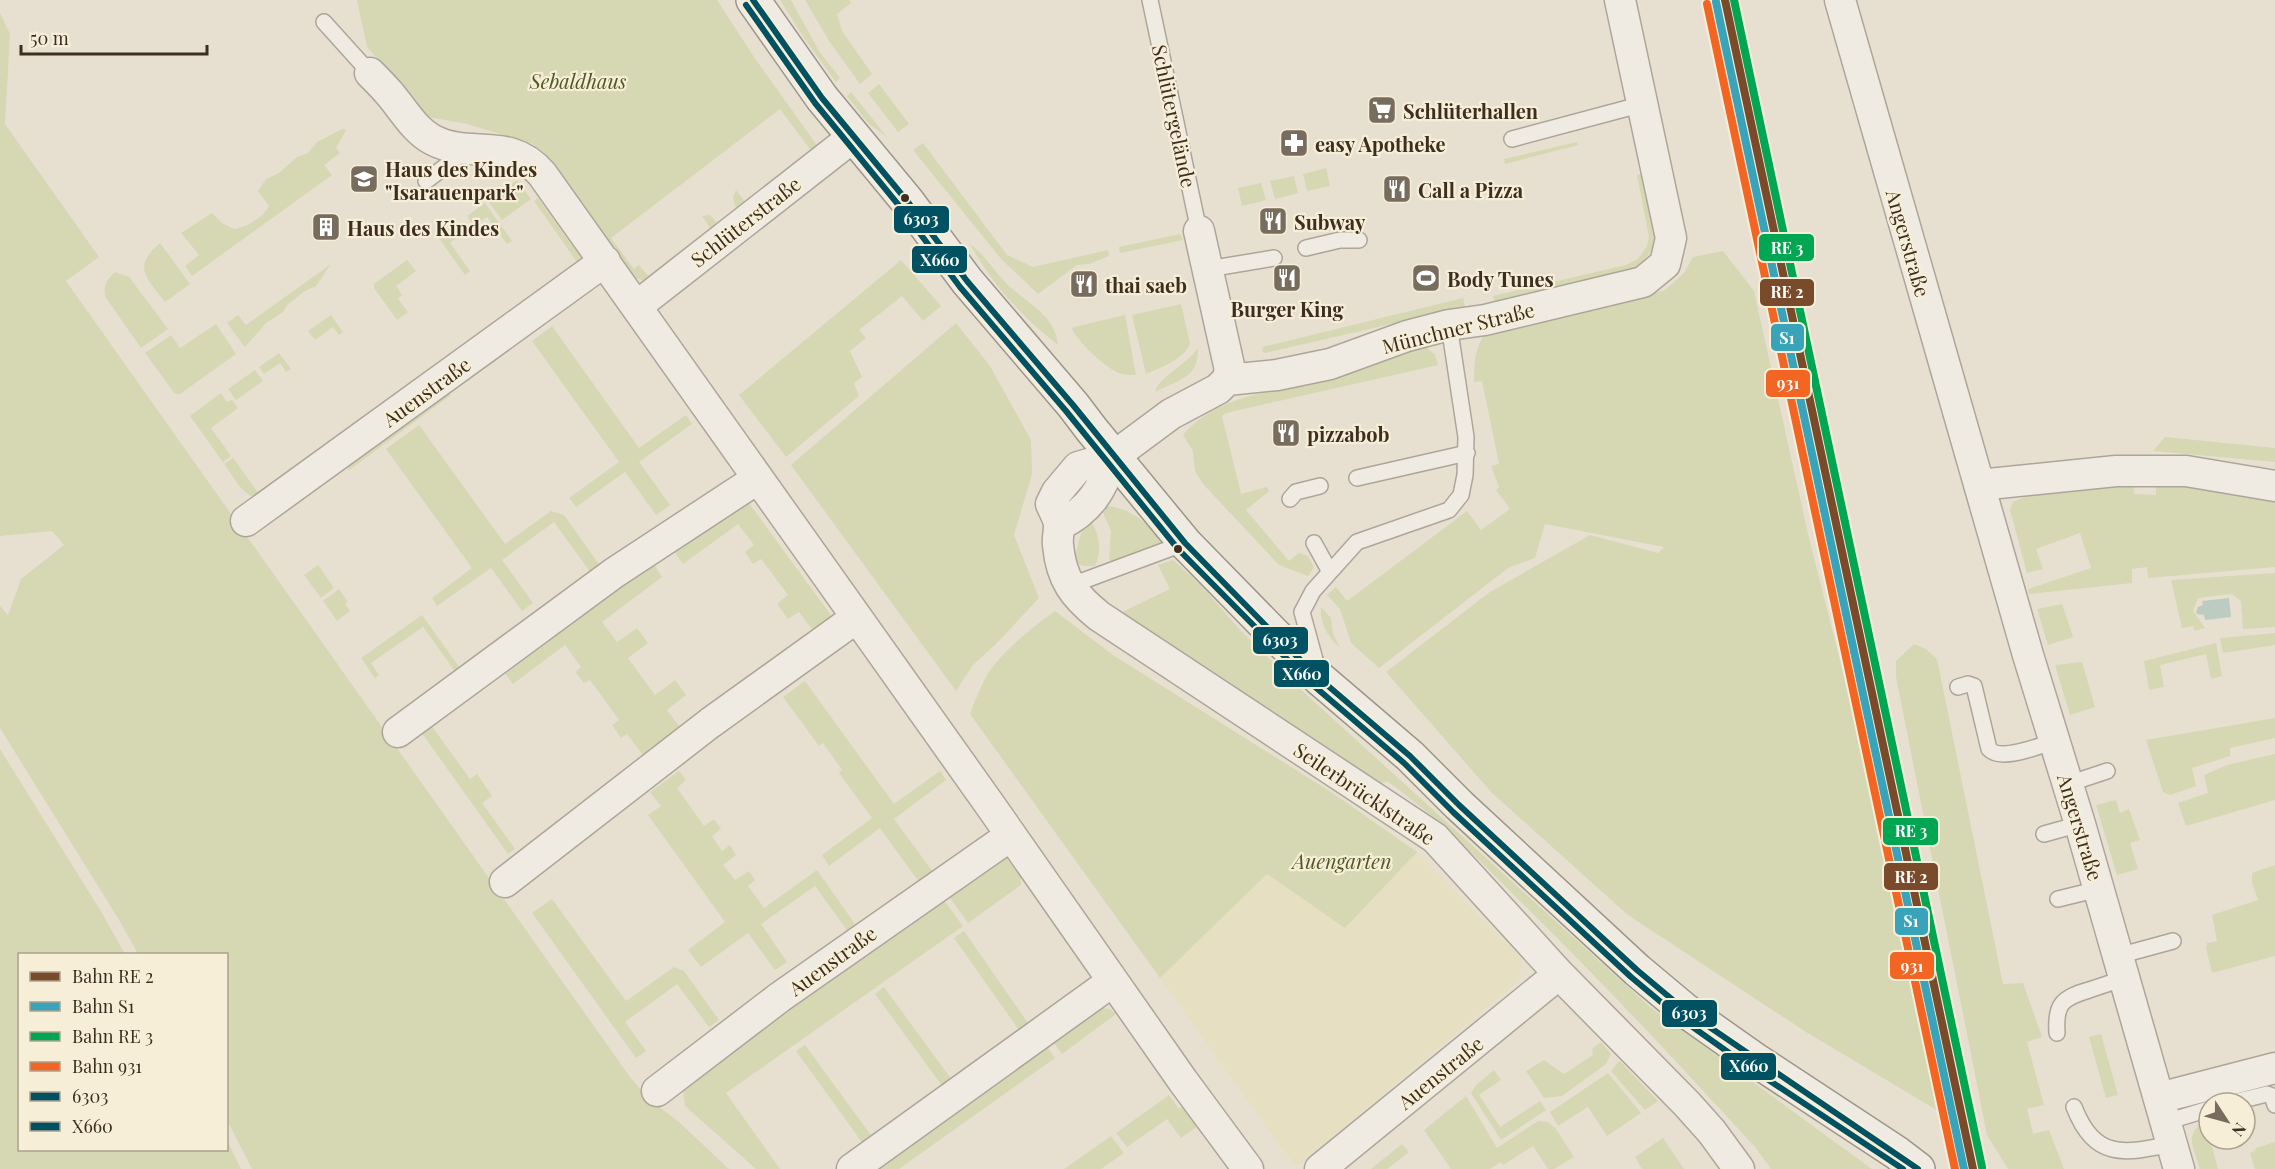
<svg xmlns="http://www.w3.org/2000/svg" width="2275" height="1169" viewBox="0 0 2275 1169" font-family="'Playfair Display',serif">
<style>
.farmland{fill:#e6dfc2}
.green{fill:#d6d7b3}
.water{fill:#bcccc2}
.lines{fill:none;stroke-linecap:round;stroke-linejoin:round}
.service-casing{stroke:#ada599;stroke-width:18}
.minor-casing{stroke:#ada599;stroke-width:33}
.secondary-casing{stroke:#9c958a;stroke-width:36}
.service{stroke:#efebe3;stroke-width:15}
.minor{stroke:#efebe3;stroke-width:30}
.secondary{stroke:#efebe3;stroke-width:33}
.bus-1-casing{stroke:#f7eed8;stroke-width:10}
.bus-2-casing{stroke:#f7eed8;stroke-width:10}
.bus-1{stroke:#005262;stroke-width:6}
.bus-2{stroke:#005262;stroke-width:6}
.rail-1-casing{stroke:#f7eed8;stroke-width:12}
.rail-2-casing{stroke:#f7eed8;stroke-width:12}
.rail-3-casing{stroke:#f7eed8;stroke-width:12}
.rail-4-casing{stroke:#f7eed8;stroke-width:12}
.rail-1{stroke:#7a4b2a;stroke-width:8}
.rail-2{stroke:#38a3b9;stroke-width:8}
.rail-3{stroke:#00a651;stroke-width:8}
.rail-4{stroke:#f26522;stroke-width:8}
.bus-dot{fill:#3d2e20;stroke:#f7eed8;stroke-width:2}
.labels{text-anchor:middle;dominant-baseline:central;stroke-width:4.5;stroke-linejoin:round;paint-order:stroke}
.park-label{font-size:20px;font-style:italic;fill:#4d5a26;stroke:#f7eed8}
.poi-label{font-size:20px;font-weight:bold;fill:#3d2e20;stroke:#f7eed8;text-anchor:start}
.street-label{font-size:20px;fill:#3d2e20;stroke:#f7eed8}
.line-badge{stroke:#f7eed8;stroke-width:2}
.badge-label{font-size:16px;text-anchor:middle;font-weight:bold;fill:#fff}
</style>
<rect width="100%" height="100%" fill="#e7e0d1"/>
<path class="farmland" d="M1417 852 1522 959 1521 971 1515 984 1297 1166 1282 1149 1160 978 1267 874 1345 928Z"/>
<path class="green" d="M357 0H717L754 57 819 148 812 160 749 209 740 210 735 206 733 197 736 190 746 203 812 152 780 109 611 238 634 269 639 265 648 276 710 228 702 216 710 215 716 222V228L712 235 656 278 645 281 635 278 533 144 467 124 428 117 367 47Z
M780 0H791L819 51 840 78 836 82 804 38Z
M805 0H849L851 3 837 14 842 31 872 74 860 84 829 41Z
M0 13 10 34 5 124 99 257 66 281 630 1077 650 1100 679 1122 729 1169H252L227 1120 226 954H138L119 920 0 728V606L8 615 21 579 64 545 52 531 0 536Z
M879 84 909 124 898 132 868 93Z
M851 92 887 137 869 124 847 96Z
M342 129 346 130 336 148 340 153 324 165 332 175 192 276 185 266 199 255 181 233 212 213 222 223 234 229C245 228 264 217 269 206L258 191 266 179 279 173 297 157 308 153 317 142Z
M1577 142 1578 145 1505 164 1504 159Z
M923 143 1007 255 1033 267 1108 250 1109 256 1089 264 1077 265 1038 294 1002 260 913 150Z
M1326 168 1330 186 1307 191 1303 174Z
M1644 173C1652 210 1672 254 1625 272L1494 302 1493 296 1626 265 1638 259 1647 246 1649 237 1637 175Z
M1294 176 1298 193 1275 199 1270 181Z
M517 180 531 199 502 220 488 201Z
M1261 183 1266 200 1242 206 1238 188Z
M538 198 582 259 577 262 534 201Z
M485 203 512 241 507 244 487 217 474 226 467 216Z
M456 224 463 233 450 243 470 271 465 275 438 237Z
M1180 234 1183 240 1120 253 1119 247Z
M160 243 190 284 165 302C147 278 131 268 160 243Z
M970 244C984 254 993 269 1005 282 1024 302 1055 313 1058 345 1023 318 991 283 970 244Z
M1723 251 1754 291 1809 538 1871 783 1945 1115 1806 1032 1628 915 1492 793 1386 672 1490 592 1590 535 1658 553 1664 547 1545 524 1535 558 1508 568 1379 668 1351 643 1340 609 1327 595 1336 587 1347 601 1467 511 1481 530 1510 509 1496 490 1499 487 1491 466 1499 464 1482 381 1474 382C1474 364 1474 349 1485 334L1635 299 1665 290 1684 273 1693 257Z
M407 260 416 271 396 286 402 295 398 299 408 312 397 320 374 288V284Z
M901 260 941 306 923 321 902 296 859 330 866 338 850 351 862 377 854 383 859 396 786 457 739 395Z
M331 264 316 286 305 291 288 304 283 312 266 323 245 347 227 323 238 315 246 325Z
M115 272 129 277 168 329 141 348 106 298C102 286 107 280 115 272Z
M1463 298 1465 306 1462 308 1265 353 1262 351 1263 347Z
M1181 304 1190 343C1185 359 1160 368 1146 374L1132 315Z
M331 315 343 332 339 335 333 327 315 340 308 331Z
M1125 315 1136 375C1132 375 1126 375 1122 374 1107 370 1078 342 1072 329L1074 327Z
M956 323 990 366 1031 440 1032 474 1014 535 1039 598 999 641 972 666 956 691 791 465Z
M216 324 236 354 180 394H175L145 353 171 335 180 348Z
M552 326 639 448 686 415 692 424 639 462 670 505 656 515 625 472 576 507 569 498 619 462 532 341Z
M1425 346 1435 355 1438 365 1226 413 1222 416 1241 494 1267 487 1269 491 1246 510 1289 561 1299 553 1308 556 1314 567 1308 576 1279 565 1203 484 1195 471 1193 451 1183 435C1218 394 1275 392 1325 379 1359 370 1392 357 1425 346Z
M1198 348C1199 378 1178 380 1155 392 1158 377 1189 363 1198 348Z
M279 353 291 369 286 372 280 363 264 374 259 367Z
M255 370 263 381 236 400 228 389Z
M443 391 451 395 348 471V462Z
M221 393 227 402 232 400 238 408 211 428 231 456 223 462 190 416Z
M419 425 505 544 551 511 564 515 603 570 593 576 554 522 502 560 533 603 522 611 491 568 437 606 432 598 472 568 386 449Z
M2165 437 2275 448V462L2153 451Z
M233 458 262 498C243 499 235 478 224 464Z
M2156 479 2275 497V567L2148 578 2147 567 2132 569V583L2029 594 2028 589 2091 568 2080 533 2036 549 2043 569 2027 573 2010 510 2013 502 2035 493 2133 480 2134 494 2156 495Z
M746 499 833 618 814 632 799 612 788 619 777 604 788 595 761 559 753 564 745 552 754 545 738 524 683 564 673 550Z
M1105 506C1126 506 1152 524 1161 543L1111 563 1109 557 1111 531 1101 508Z
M1088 517C1099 531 1103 550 1095 566H1082L1076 561 1075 557 1083 524Z
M1173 560 1198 582 1242 632 1298 687 1650 1007 1872 1169H1771L1755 1147C1680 1065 1604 984 1525 906 1481 862 1438 817 1387 781L1377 785 1120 613 1170 589 1158 565Z
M653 563 662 577 602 622 617 642 637 628 648 643 628 658 655 695 675 680 686 695 667 710 680 727 643 755 627 734 621 738 612 725 619 720 590 680 584 683 575 672 581 667 565 645 513 684 504 672Z
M318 565 334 588 321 598 304 575Z
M2275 573V627L2243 629 2241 601 2232 594 2198 598 2193 611 2205 628 2194 631 2193 626 2182 628 2171 580Z
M339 589 348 602 345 604 350 611 337 621 323 601Z
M2062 604 2073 637 2048 645 2037 609Z
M1321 607 1331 618 1333 634 1340 648C1327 635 1320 625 1321 607Z
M1055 611 1113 655 1331 792 1417 852 1345 928 1267 874 1160 978 970 714C975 701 980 687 987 675 999 654 1035 625 1055 611Z
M422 615 462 671 457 674 423 627 371 663 379 675 375 678 361 658Z
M2275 633V645L2223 653 2220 638Z
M2216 643 2222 676 2211 679 2206 654 2160 665 2164 687 2149 690 2144 661Z
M1914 644 1926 649 1937 659 2003 984 2023 983 2042 1037 2027 1042 2044 1105 2027 1109 2033 1134 2049 1130 2064 1169H2008L1987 1135 1896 677V661Z
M2082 662 2095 707 2070 715 2055 665Z
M805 681 894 804 940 771 946 780 894 819 933 872 919 882 880 828 829 866 822 855 872 818 839 773 842 770 823 743 819 746 783 697Z
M2275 718V738L2230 748V756L2192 768 2196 786 2170 795 2163 792 2146 740Z
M431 725 470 779 477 774 492 796 482 803 515 849 508 854 421 732Z
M0 749 102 913 125 954H20V1150H226L227 1140 241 1169H0Z
M2275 754V800L2186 826 2178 803 2208 793 2204 775 2227 765Z
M679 771 686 780 677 788 704 826 714 819 721 829 712 836 722 851 730 845 736 855 723 865 735 880 749 871 755 880 748 886 764 908 817 870 855 924 847 930 815 886 761 924 787 962 775 970 748 933 701 967 688 950 725 922 648 815 661 806 650 792Z
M2116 800 2120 813 2129 809 2140 840 2130 843 2138 869 2117 875 2096 805Z
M1003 854 1021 877V885L968 923 945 891Z
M2275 865V956L2212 973 2206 948 2207 943 2217 941 2212 915 2258 900 2252 883V873Z
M940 895 963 926 726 1093 780 1169H756L685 1106 682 1084Z
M552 899 626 1001 674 967 684 971 719 1020 709 1027 677 984 625 1022 646 1051 636 1058 532 913Z
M964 931 1030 1026 1021 1033 954 938Z
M884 987 952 1080 943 1087 875 994Z
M1101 1008 1110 1009 1116 1014 1062 1054 1052 1040 1095 1010Z
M2101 1034 2118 1095 2106 1098 2089 1037Z
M1043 1041 1055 1058 899 1169H874Z
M1601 1042 1611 1054 1606 1064 1562 1096 1544 1098 1526 1071 1544 1060 1564 1074 1593 1055 1592 1049Z
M805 1045 873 1138 864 1145 796 1051Z
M1619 1061H1620L1658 1101 1645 1110 1611 1071Z
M1494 1070 1501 1080 1479 1095 1500 1127 1540 1101 1546 1110 1501 1140 1471 1093 1476 1085Z
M1608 1073 1641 1113 1607 1136 1588 1107 1558 1126 1550 1112Z
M1169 1095 1179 1109 1189 1101 1199 1125 1181 1138 1167 1119 1127 1147 1116 1133Z
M1466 1096 1497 1148 1538 1121 1548 1122 1556 1129 1574 1157 1554 1169H1548L1533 1146 1503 1165 1501 1162 1490 1169H1451L1424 1130Z
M2205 1121 2218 1169H2200C2194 1148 2183 1135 2205 1121Z
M1111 1136 1124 1153 1101 1169H1064Z
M1663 1138 1684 1169H1642L1635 1157Z
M2275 1142V1169H2255L2250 1153 2255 1151 2256 1148Z
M1402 1144 1409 1152 1387 1169H1371Z"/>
<path class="water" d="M2229 598 2231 617 2205 620 2204 615 2197 614 2196 612 2198 607 2203 605 2202 601Z"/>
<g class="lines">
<g class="service-casing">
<path id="service" d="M1150 0 1199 231
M324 22 370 73
M1512 139 1643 104
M426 181 467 150
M1306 248 1340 240H1359
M1208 269 1274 258
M1357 478 1467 453
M1290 499 1296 492 1320 486
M1314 543 1330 572
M1069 586 1185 543
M1317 667 1302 612 1313 591 1357 542 1449 510 1461 495 1465 475 1466 437 1449 325
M1958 687 1968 684 1974 686 1989 749C2001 762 2039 746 2055 741
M2068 784 2107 771
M2044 834 2080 824
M2058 899 2099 889
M2118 956 2173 941
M2057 1033C2055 1004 2062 998 2089 990 2101 986 2113 982 2125 978
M2230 1103 2267 1094 2272 1096 2275 1105
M2074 1107C2095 1160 2123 1154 2172 1144
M2166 1122 2209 1109"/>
</g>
<g class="minor-casing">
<path id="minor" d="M1840 0 2028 655 2080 824 2179 1169
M370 73C376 79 383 86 389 93 403 109 414 130 433 140 471 160 508 135 542 174L990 805 1183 1081 1248 1169
M1199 231 1230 370 1227 380 1218 389 1171 414 1113 457 1078 467 1057 492 1051 504C1054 511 1059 519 1059 526 1059 533 1057 539 1058 545 1061 579 1074 596 1099 616L1435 838 1559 974 1687 1104 1712 1132 1739 1169
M637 306 853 137
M1227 380 1277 375 1330 364 1407 336 1449 325 1485 320 1643 282 1665 264 1671 238 1620 0
M1979 485 2116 471H2186L2275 486
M246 521 605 261
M1059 525C1090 511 1103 488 1113 457
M398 732 614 573 757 479
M505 882 710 723 856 618
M657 1091 780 997 1010 836
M2159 1098 2275 1068
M852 1169 1113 981
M1320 1169 1559 974"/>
</g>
<g class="secondary-casing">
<path id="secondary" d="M753 0 822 98 908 202 967 281 1073 405 1092 430 1185 543 1273 633 1320 679 1410 756 1459 805 1637 970 1686 1011 1754 1059 1897 1153 1918 1169"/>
</g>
<use href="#service" class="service"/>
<use href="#minor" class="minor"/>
<use href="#secondary" class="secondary"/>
<g class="bus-1-casing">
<path id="bus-1" d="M753 0 822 98 908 202 967 281 1073 405 1185 543 1273 633 1320 679 1410 756 1459 805 1637 970 1686 1011 1918 1169"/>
</g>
<g class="bus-2-casing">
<path id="bus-2" d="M746 5 815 103 901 208 960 287 1066 411 1178 549 1267 639 1314 686 1404 763 1453 812 1631 977 1680 1018 1749 1067 1903 1169"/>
</g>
<use href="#bus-1" class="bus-1"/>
<use href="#bus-2" class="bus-2"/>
<g class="rail-1-casing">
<path id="rail-1" d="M1725 0 1973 1169"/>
</g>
<g class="rail-2-casing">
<path id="rail-2" d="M1716 2 1964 1169"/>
</g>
<g class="rail-3-casing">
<path id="rail-3" d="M1734 0 1982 1167"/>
</g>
<g class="rail-4-casing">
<path id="rail-4" d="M1707 4 1955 1169"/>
</g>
<use href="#rail-1" class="rail-1"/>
<use href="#rail-2" class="rail-2"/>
<use href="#rail-3" class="rail-3"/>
<use href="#rail-4" class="rail-4"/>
</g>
<defs>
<g id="supermarket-square" transform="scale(1.5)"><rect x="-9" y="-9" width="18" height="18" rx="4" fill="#786c5e" stroke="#f7eed8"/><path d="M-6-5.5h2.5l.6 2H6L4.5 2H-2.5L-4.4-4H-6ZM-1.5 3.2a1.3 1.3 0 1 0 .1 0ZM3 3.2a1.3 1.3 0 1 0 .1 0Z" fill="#fff"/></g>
<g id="pharmacy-square" transform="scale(1.5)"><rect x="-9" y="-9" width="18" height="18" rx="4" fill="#786c5e" stroke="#f7eed8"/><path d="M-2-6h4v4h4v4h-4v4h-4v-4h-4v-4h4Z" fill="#fff"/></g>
<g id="school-square" transform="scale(1.5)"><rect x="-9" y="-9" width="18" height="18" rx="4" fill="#786c5e" stroke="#f7eed8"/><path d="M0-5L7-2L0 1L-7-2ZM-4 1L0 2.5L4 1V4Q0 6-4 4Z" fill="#fff"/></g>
<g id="restaurant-square" transform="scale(1.5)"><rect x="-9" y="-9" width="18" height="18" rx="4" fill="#786c5e" stroke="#f7eed8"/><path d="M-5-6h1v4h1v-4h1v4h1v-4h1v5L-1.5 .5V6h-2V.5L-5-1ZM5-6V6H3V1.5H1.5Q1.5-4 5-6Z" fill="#fff"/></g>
<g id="building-square" transform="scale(1.5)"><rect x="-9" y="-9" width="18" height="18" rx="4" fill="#786c5e" stroke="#f7eed8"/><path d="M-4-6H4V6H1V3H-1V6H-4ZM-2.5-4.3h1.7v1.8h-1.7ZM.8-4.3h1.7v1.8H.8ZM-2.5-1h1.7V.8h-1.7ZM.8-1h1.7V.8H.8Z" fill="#fff"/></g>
<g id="stadium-square" transform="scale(1.5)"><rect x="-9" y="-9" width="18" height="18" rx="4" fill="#786c5e" stroke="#f7eed8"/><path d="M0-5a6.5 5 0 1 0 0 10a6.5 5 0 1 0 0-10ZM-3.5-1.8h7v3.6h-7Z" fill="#fff"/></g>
</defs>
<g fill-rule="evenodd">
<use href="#supermarket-square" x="1382" y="110"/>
<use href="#pharmacy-square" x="1294" y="143"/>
<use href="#school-square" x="364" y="179"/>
<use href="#restaurant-square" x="1397" y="189"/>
<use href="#restaurant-square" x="1273" y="221"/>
<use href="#building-square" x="326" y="227"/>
<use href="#restaurant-square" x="1287" y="278"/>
<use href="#stadium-square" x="1426" y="278"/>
<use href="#restaurant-square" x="1084" y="284"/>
<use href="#restaurant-square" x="1286" y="433"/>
</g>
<g class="bus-dot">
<circle cx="905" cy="198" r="5"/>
<circle cx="1178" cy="549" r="5"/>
</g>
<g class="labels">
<g class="park-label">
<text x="578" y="80">Sebaldhaus</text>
<text x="1342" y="860">Auengarten</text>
</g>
<g class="poi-label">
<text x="1403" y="110">Schlüterhallen</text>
<text x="1315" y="143">easy Apotheke</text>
<text x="385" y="168">Haus des Kindes<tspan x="385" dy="23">"Isarauenpark"</tspan></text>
<text x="1418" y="189">Call a Pizza</text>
<text x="1294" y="221">Subway</text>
<text x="347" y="227">Haus des Kindes</text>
<text x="1447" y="278">Body Tunes</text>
<text x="1105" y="284">thai saeb</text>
<text x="1287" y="308" text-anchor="middle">Burger King</text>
<text x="1307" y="433">pizzabob</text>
</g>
<g class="street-label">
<text transform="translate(1175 116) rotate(78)">Schlütergelände</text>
<text transform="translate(745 221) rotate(-38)">Schlüterstraße</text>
<text transform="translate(1909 243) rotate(74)">Angerstraße</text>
<text transform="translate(1458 327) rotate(-14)">Münchner Straße</text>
<text transform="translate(426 391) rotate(-36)">Auenstraße</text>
<text transform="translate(1365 793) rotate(34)">Seilerbrücklstraße</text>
<text transform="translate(2081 827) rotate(73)">Angerstraße</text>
<text transform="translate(832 960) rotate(-36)">Auenstraße</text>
<text transform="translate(1440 1072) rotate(-39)">Auenstraße</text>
</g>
</g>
<g class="line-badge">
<rect x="893" y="205" width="57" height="29" rx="6" fill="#005262"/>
<rect x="1758" y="233" width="57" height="29" rx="6" fill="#00a651"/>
<rect x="911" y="245" width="57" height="29" rx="6" fill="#005262"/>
<rect x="1759" y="278" width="56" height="29" rx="6" fill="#7a4b2a"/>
<rect x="1770" y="323" width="35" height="29" rx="6" fill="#38a3b9"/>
<rect x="1765" y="369" width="46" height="29" rx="6" fill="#f26522"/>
<rect x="1252" y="626" width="57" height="29" rx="6" fill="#005262"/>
<rect x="1273" y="659" width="57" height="29" rx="6" fill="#005262"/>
<rect x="1882" y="817" width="57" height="29" rx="6" fill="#00a651"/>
<rect x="1883" y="862" width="56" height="29" rx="6" fill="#7a4b2a"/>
<rect x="1894" y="907" width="35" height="29" rx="6" fill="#38a3b9"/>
<rect x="1889" y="951" width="46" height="29" rx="6" fill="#f26522"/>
<rect x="1661" y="999" width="57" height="29" rx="6" fill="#005262"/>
<rect x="1720" y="1052" width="57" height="29" rx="6" fill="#005262"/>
</g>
<g class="badge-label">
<text x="921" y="225">6303</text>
<text x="1787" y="254">RE 3</text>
<text x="940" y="266">X660</text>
<text x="1787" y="298">RE 2</text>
<text x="1787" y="344">S1</text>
<text x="1788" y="389">931</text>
<text x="1280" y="646">6303</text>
<text x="1302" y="680">X660</text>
<text x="1911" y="837">RE 3</text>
<text x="1911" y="883">RE 2</text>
<text x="1911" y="927">S1</text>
<text x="1912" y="972">931</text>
<text x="1689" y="1019">6303</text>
<text x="1749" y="1072">X660</text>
</g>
<rect x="18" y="953" width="210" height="198" fill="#f7eed8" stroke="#ada18e" stroke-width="1.5"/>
<rect x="30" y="972" width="30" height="9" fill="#7a4b2a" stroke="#ada18e" stroke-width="1.5"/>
<text x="72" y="983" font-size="18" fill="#3d2e20">Bahn RE 2</text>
<rect x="30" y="1002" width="30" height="9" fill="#38a3b9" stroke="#ada18e" stroke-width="1.5"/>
<text x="72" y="1013" font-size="18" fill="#3d2e20">Bahn S1</text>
<rect x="30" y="1032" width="30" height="9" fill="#00a651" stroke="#ada18e" stroke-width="1.5"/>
<text x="72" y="1043" font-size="18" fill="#3d2e20">Bahn RE 3</text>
<rect x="30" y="1062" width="30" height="9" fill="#f26522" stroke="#ada18e" stroke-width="1.5"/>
<text x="72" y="1073" font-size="18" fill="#3d2e20">Bahn 931</text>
<rect x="30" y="1092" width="30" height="9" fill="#005262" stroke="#ada18e" stroke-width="1.5"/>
<text x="72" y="1103" font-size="18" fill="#3d2e20">6303</text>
<rect x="30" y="1122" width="30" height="9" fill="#005262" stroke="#ada18e" stroke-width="1.5"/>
<text x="72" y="1133" font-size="18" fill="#3d2e20">X660</text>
<g transform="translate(2227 1121) rotate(126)"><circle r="28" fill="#f7eed8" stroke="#ada18e" stroke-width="1.5"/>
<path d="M0-4.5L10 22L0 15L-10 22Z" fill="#786c5e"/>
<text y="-9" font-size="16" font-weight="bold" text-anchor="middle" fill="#3d2e20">N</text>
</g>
<path d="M21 45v9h186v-9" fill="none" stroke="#3d2e20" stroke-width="3"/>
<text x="30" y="45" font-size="18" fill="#3d2e20" stroke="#f7eed8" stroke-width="4.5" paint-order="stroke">50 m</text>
</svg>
